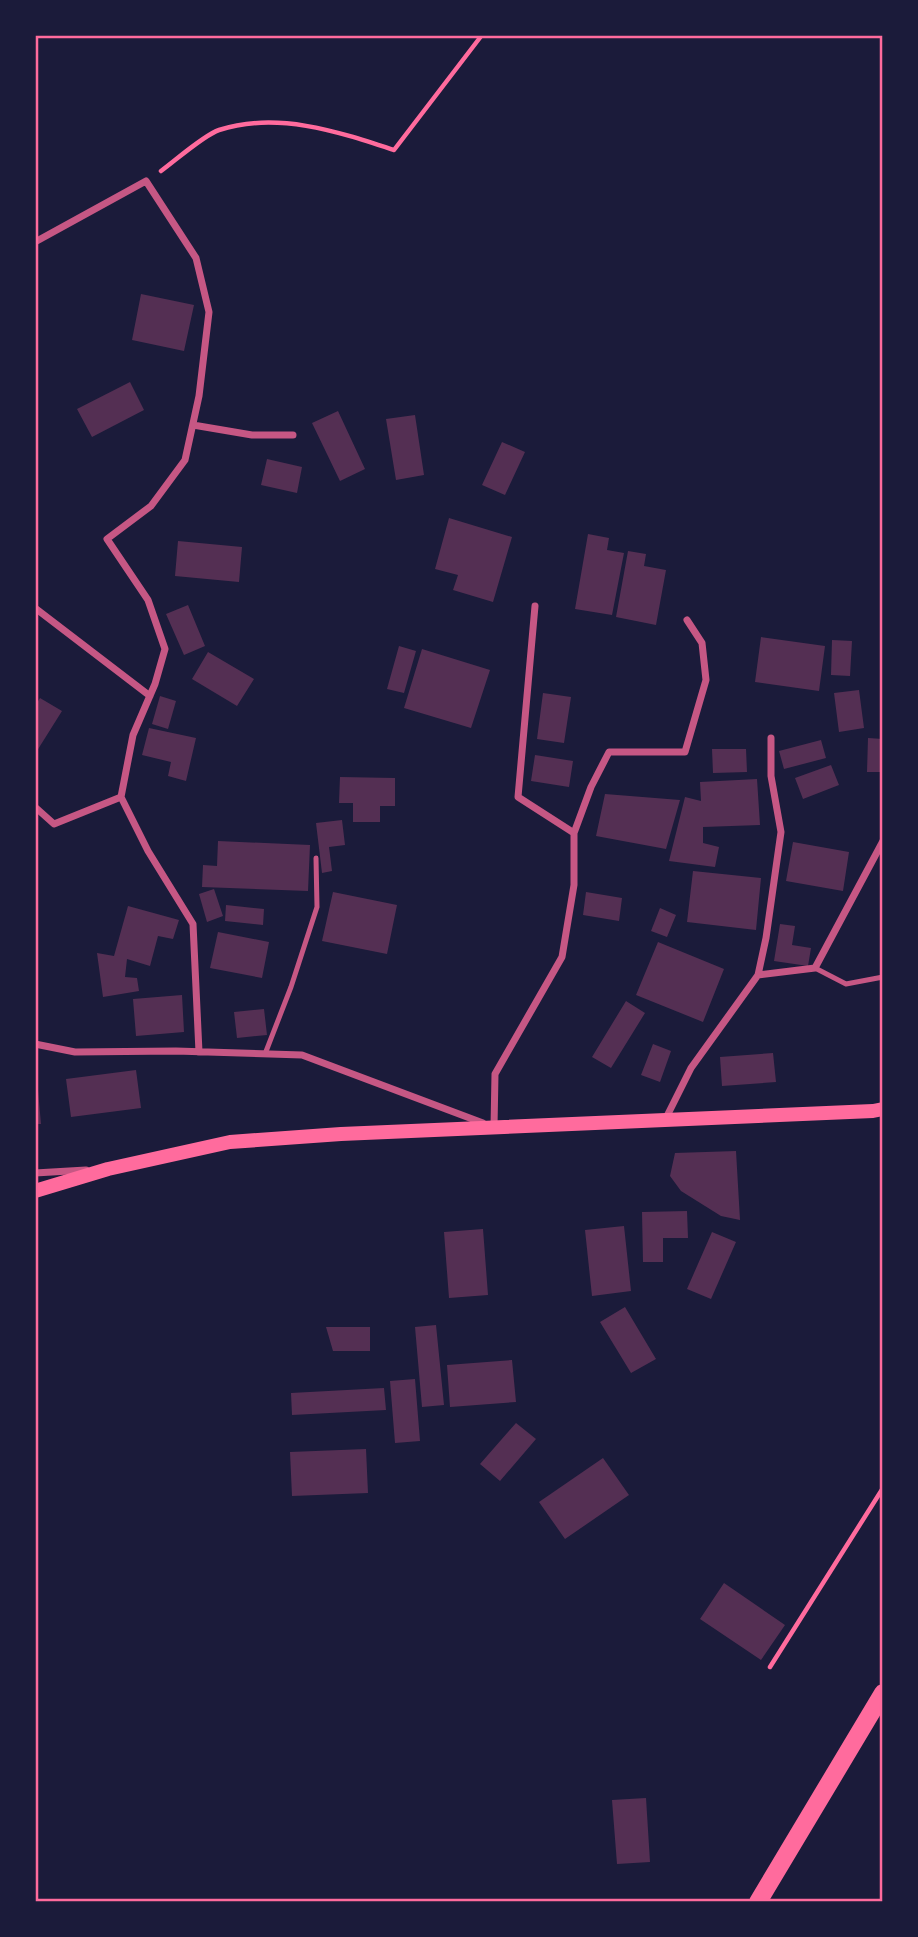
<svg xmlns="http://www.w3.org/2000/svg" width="918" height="1937" viewBox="0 0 918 1937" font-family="Lora,serif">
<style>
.building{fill:#542f53}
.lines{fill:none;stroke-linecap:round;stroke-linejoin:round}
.path{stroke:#ff6b9d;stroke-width:4.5}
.service{stroke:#c65784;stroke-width:5}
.minor{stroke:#c65784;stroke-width:7}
.secondary{stroke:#ff6b9d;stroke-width:14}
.primary{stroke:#ff6b9d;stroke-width:18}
.neatline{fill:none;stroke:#ff6b9d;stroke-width:2.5}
</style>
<rect width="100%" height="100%" fill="#1b1b3a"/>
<path class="building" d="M141 294 194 305 184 351 132 340Z
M130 382 144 410 92 437 77 409Z
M338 411 365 469 340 481 312 423Z
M415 415 424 475 396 480 386 419Z
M502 442 525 452 505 495 482 485Z
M267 459 302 467 297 493 261 485Z
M449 518 512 537 493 602 453 590 458 575 435 569Z
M588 534 609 538 607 550 624 553 612 615 575 609Z
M178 541 242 547 239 582 175 576Z
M628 551 646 554 644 566 666 570 656 625 616 617Z
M188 605 205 646 184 655 166 614Z
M761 637 825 646 819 691 755 682Z
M832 640 852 641 850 676 831 675Z
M399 646 416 651 404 693 387 689Z
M422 649 490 670 471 728 404 708Z
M208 652 254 679 237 706 192 679Z
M859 690 864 728 839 732 834 693Z
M543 693 571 697 564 743 537 739Z
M160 696 176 701 168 729 152 724Z
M40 698 62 711 35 754V706Z
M149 728 196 738 186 781 168 776 171 762 142 755Z
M868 738 883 739V772H867Z
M821 740 826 758 784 769 779 751Z
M712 749H746L747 772 713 773Z
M535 755 573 761 569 787 531 781Z
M831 765 839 785 803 799 795 778Z
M340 777 395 778V806H380V822H353V803H339Z
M757 779 760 825 703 827V843L719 847 715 867 669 861 685 797 701 801 700 782Z
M605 794 680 800 666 849 596 836Z
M342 820 345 845 329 847 332 871 322 873 316 823Z
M218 841 310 845 308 891 202 887 203 865 217 866Z
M793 842 849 852 843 891 786 881Z
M693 871 761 878 756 930 687 922Z
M214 889 223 916 207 922 199 894Z
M333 892 397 905 387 954 322 941Z
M586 892 622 898 619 921 583 915Z
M226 905 264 909 263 925 225 921Z
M128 906 179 920 173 939 158 936 150 966 127 959 125 977 137 978 139 991 103 997 97 953 114 956Z
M660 908 676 915 667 937 651 931Z
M780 924 795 926 792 945 811 948 808 966 774 961Z
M218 932 269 942 262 978 210 968Z
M658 942 724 969 703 1022 636 995Z
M182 995 184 1032 136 1036 133 999Z
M626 1001 645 1013 611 1068 592 1057Z
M264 1009 267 1035 237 1038 234 1012Z
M653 1044 671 1051 660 1082 641 1075Z
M773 1053 776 1082 722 1086 720 1057Z
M136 1070 141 1108 71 1117 66 1079Z
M35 1079H37L41 1124H35Z
M736 1151 740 1220 721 1216 681 1191 670 1176 675 1153Z
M687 1211 688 1238H663V1262H643L642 1212Z
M624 1226 631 1291 592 1296 585 1230Z
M483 1229 488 1295 449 1298 444 1232Z
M712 1232 736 1242 711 1299 687 1289Z
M625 1307 656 1359 631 1373 600 1322Z
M436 1325 444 1405 422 1407 415 1327Z
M326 1327H370V1351H333Z
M512 1360 516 1402 450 1407 447 1365Z
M415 1379 420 1441 395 1443 390 1381Z
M384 1388 386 1410 292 1415 291 1393Z
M516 1423 536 1439 500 1481 480 1464Z
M366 1449 368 1493 292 1496 290 1452Z
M603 1458 629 1495 565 1539 539 1502Z
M724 1583 785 1625 761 1660 700 1619Z
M646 1798 650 1862 617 1864 612 1800Z"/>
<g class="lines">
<path class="path" d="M161 171C176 160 204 135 219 130 277 111 339 132 394 150L482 35
M770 1667 883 1488"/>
<path class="service" d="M815 968 846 984 883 977
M265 1054 291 987 317 907 316 858"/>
<path class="minor" d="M35 242 146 181 196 258 209 312 199 396 185 460 151 506 107 539 148 600 165 649 155 684 133 735 121 797 148 851 193 924 199 1052
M193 425 252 435H293
M35 608 150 696
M35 807 54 824 121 797
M574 833 591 787 609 752H685L706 680 702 643 687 620
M758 975 815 968 883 841
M35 1044 75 1052 176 1051 302 1055 483 1123
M665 1120 691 1068 758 975 766 938 781 832 771 776V738
M494 1127 495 1074 562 957 574 885V833L518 797 535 606
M35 1173 86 1170"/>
<path class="secondary" d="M35 1191 108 1169 230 1142 341 1134 873 1111 883 1109"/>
<path class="primary" d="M758 1902 883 1693"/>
</g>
<rect width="918" height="1937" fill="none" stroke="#1b1b3a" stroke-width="74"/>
<rect x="37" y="37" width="844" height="1863" class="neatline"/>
</svg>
